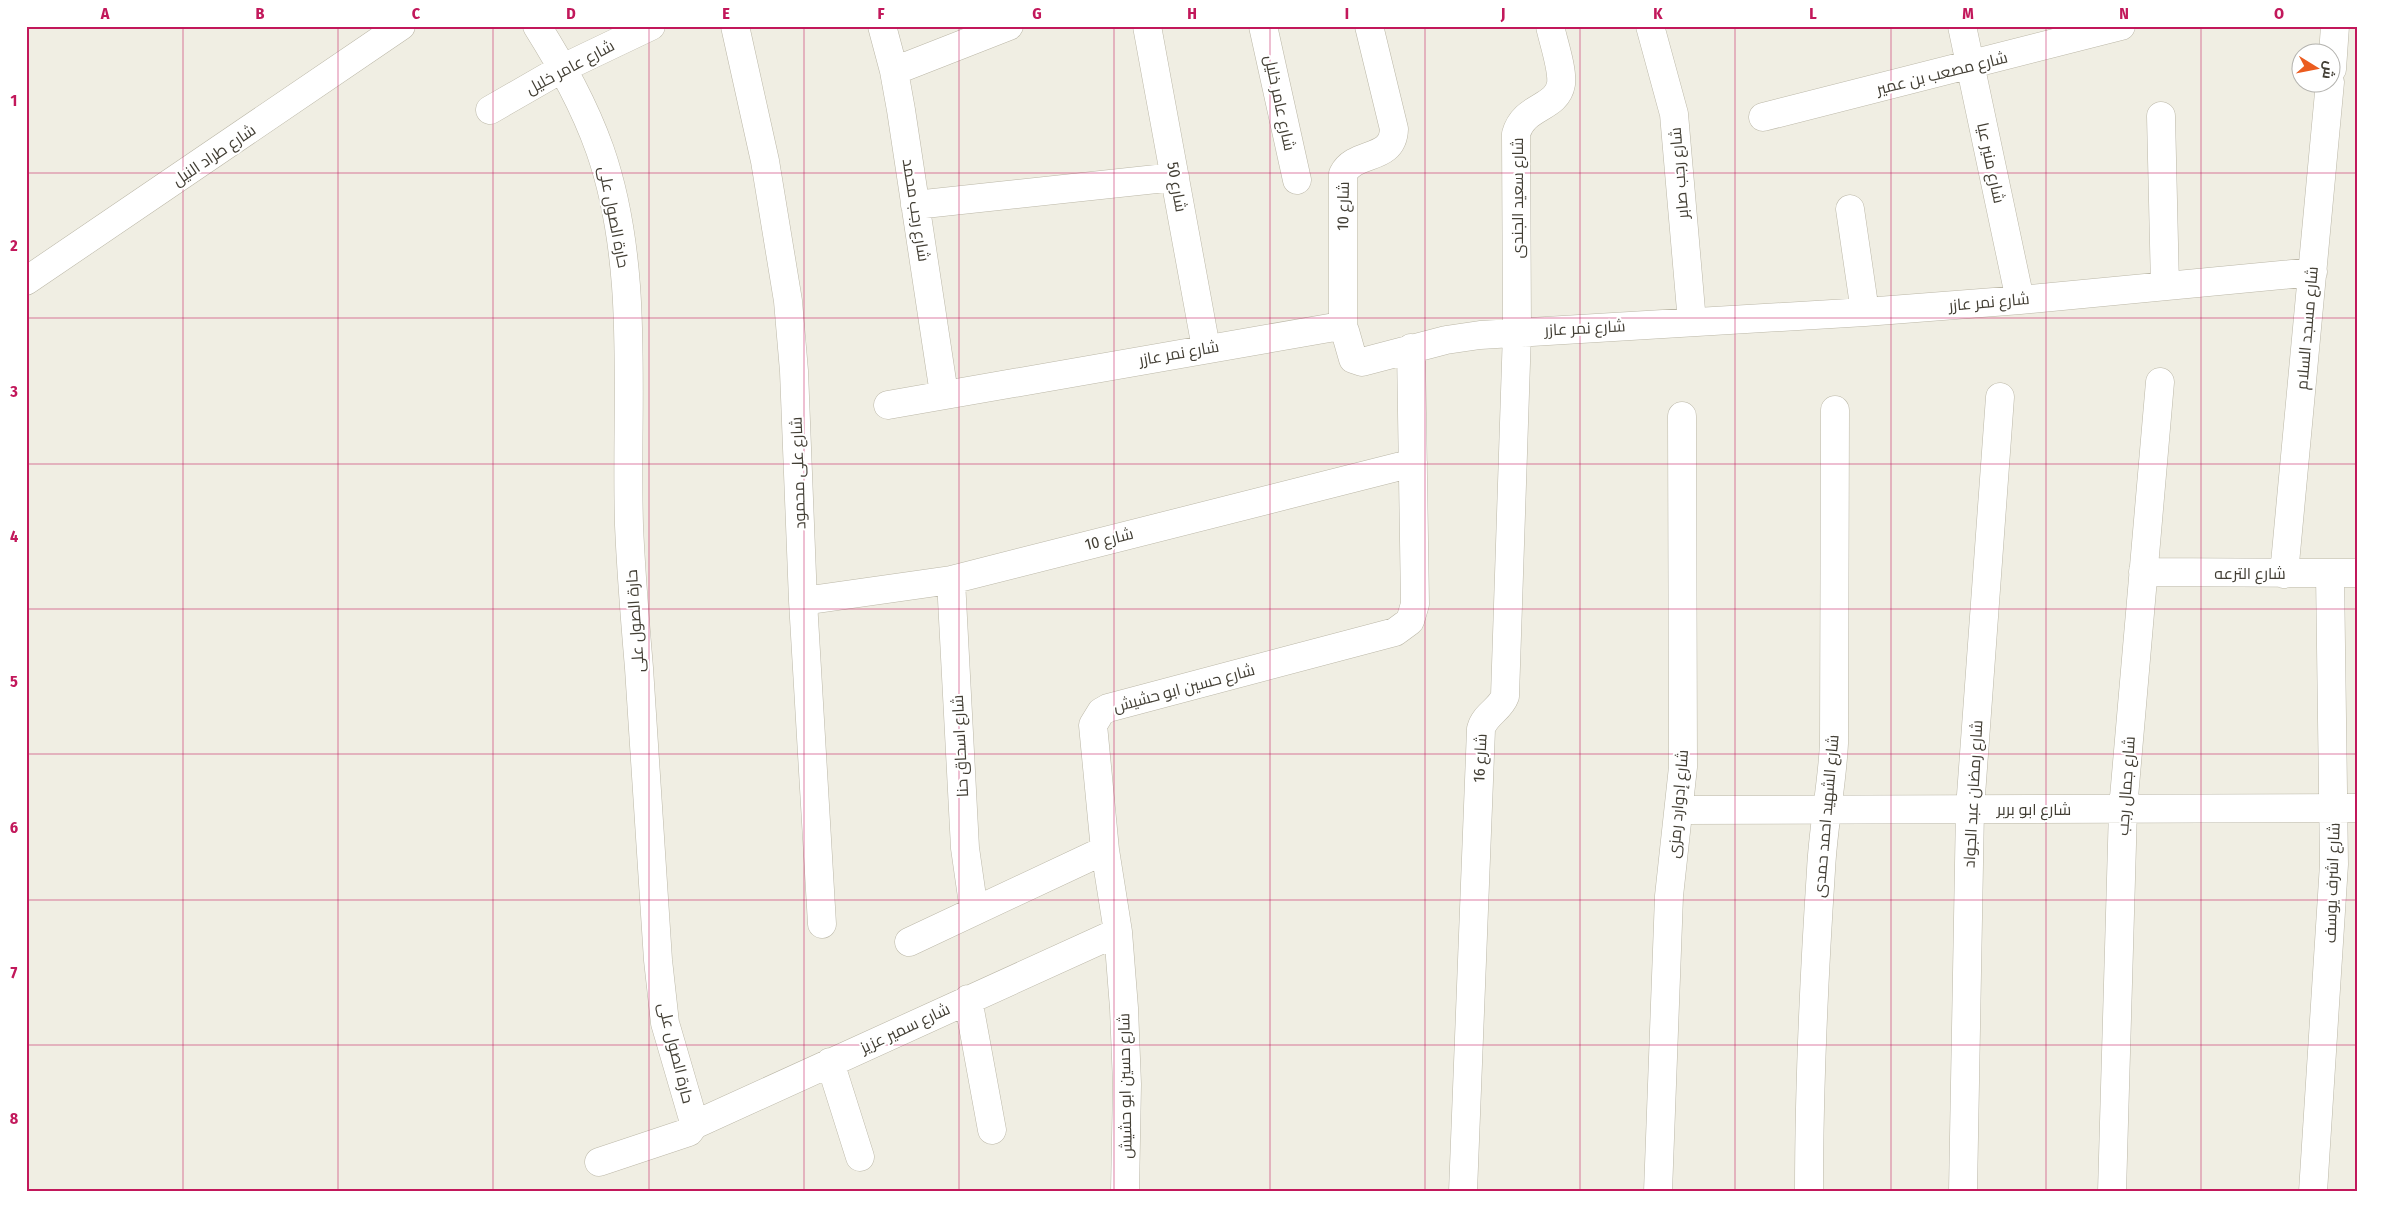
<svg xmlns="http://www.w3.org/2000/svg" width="2384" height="1218" viewBox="0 0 2384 1218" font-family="'Fira Sans Condensed',Cairo,sans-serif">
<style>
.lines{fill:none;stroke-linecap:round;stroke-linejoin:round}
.minor-casing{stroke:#bbb7a7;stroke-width:29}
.minor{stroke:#fff;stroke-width:28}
.grid{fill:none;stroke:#c2185b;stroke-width:1;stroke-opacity:0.55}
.labels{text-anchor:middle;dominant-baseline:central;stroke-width:4;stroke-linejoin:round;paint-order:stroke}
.street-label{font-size:16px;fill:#423e34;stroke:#fff}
.neatline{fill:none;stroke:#c2185b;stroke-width:2}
.grid-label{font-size:16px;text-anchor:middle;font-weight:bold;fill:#c2185b}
</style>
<rect width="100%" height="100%" fill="#f0eee3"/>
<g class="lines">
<g class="minor-casing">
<path id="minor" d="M537 26C562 66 584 105 600 150 641 268 625 401 629 525 631 573 635 621 639 668 645 765 651 862 658 960L665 1023 693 1119 694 1125 689 1132 599 1162
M735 26 765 161 788 301 794 371 803 601 822 924
M882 26 894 71 901 110 944 394
M1147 26 1206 348
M1263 26 1297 180
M1650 26 1674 114 1692 322
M1962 26 2020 300
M2332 69 2335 26
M894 71 1009 26
M490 110 563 68 651 26
M2161 116 2165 286
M1763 117 2121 26
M915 205 1175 177
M1850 209 1865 312
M26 281 401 26
M1343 328V174C1355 150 1393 162 1394 129L1369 26
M888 405 1335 327 1345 331 1353 359 1362 362 1446 340 1480 335 1865 312 2020 300 2313 272
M2143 572 2358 573
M2284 574 2330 82
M951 580 965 848 974 911
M803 601 951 580 1413 463
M1680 810 2358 808
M909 942 1105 850
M968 999 992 1130
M830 1062 860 1157
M694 1125 1118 932
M1125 1192 1127 1084 1124 1008 1118 932 1105 850 1093 725 1101 712 1108 708 1395 632 1410 621 1415 604 1411 348
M1463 1192 1481 729C1485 714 1500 710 1505 696L1517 332 1516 134C1524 105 1557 109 1561 84 1563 69 1553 41 1550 26
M1658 1192 1669 896 1683 767 1682 416
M1809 1192C1809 1085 1814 977 1821 870 1823 827 1832 786 1834 743L1835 410
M1963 1192 1970 809 2000 397
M2112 1192 2123 809 2160 382
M2313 1192 2334 864 2330 574"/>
</g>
<use href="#minor" class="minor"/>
</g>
<path class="grid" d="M183 26V1192M338 26V1192M493 26V1192M649 26V1192M804 26V1192M959 26V1192M1114 26V1192M1270 26V1192M1425 26V1192M1580 26V1192M1735 26V1192M1891 26V1192M2046 26V1192M2201 26V1192M26 173H2358M26 318H2358M26 464H2358M26 609H2358M26 754H2358M26 900H2358M26 1045H2358"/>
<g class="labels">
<g class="street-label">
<text transform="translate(570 67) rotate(-28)">شارع عامر خليل</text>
<text transform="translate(1942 73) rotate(-14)">شارع مصعب بن عمير</text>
<text transform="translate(1280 103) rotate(78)">شارع عامر خليل</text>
<text transform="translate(214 155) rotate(-34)">شارع طراد النيل</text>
<text transform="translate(1991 163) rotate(78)">شارع منير عيا</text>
<text transform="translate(1679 173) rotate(-95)">شارع رجب صابر</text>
<text transform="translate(1177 187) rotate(80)">شارع 50</text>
<text transform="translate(1517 198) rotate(-90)">شارع سعيد الجندى</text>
<text transform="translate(1343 206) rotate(-89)">شارع 10</text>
<text transform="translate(916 210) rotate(81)">شارع رجب محمد</text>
<text transform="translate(614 217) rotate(79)">حارة الصول على</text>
<text transform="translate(1989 302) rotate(-5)">شارع نمر عازر</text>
<text transform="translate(1585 328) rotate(-3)">شارع نمر عازر</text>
<text transform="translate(2307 328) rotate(-85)">شارع مسجد السلام</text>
<text transform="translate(1179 353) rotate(-10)">شارع نمر عازر</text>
<text transform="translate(798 473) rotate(-92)">شارع على محمود</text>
<text transform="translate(1109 539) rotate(-14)">شارع 10</text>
<text x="2250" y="573">شارع الترعه</text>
<text transform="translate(635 621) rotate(-94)">حارة الصول على</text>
<text transform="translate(1184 688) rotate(-15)">شارع حسين ابو حشيش</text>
<text transform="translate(960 746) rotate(-93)">شارع اسحاق حنا</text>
<text transform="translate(1480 758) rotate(-87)">شارع 16</text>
<text transform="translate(2126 786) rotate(-86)">شارع جمال رجب</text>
<text transform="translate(1973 794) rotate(-87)">شارع رمضان عبد الجواد</text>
<text transform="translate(1678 804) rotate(-85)">شارع إدوارد رمزى</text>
<text x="2034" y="809">شارع ابو بربر</text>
<text transform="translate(1826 816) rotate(-85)">شارع الشهيد احمد حمدى</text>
<text transform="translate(2332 883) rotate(-88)">شارع اشرف يوسف</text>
<text transform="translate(905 1028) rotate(-25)">شارع سمير عزيز</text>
<text transform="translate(676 1053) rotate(76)">حارة الصول على</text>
<text transform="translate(1125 1086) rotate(-91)">شارع حسين ابو حشيش</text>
</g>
</g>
<rect width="2384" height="1218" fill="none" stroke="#ffffff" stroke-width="55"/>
<g transform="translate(2316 68) rotate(100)"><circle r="24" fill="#ffffff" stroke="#b3b2ae"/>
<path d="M0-4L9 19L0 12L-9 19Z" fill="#eb5c1f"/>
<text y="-8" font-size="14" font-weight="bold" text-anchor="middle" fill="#423e34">ش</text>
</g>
<rect x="28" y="28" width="2328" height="1162" class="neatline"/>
<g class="grid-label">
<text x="105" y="19">A</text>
<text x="260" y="19">B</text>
<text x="416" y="19">C</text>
<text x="571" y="19">D</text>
<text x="726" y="19">E</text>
<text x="881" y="19">F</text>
<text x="1037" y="19">G</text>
<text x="1192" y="19">H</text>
<text x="1347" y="19">I</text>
<text x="1503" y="19">J</text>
<text x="1658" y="19">K</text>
<text x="1813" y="19">L</text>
<text x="1968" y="19">M</text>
<text x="2124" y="19">N</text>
<text x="2279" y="19">O</text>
<text x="14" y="106">1</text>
<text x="14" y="251">2</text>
<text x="14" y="397">3</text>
<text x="14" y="542">4</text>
<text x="14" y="687">5</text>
<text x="14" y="833">6</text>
<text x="14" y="978">7</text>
<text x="14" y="1124">8</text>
</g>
</svg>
